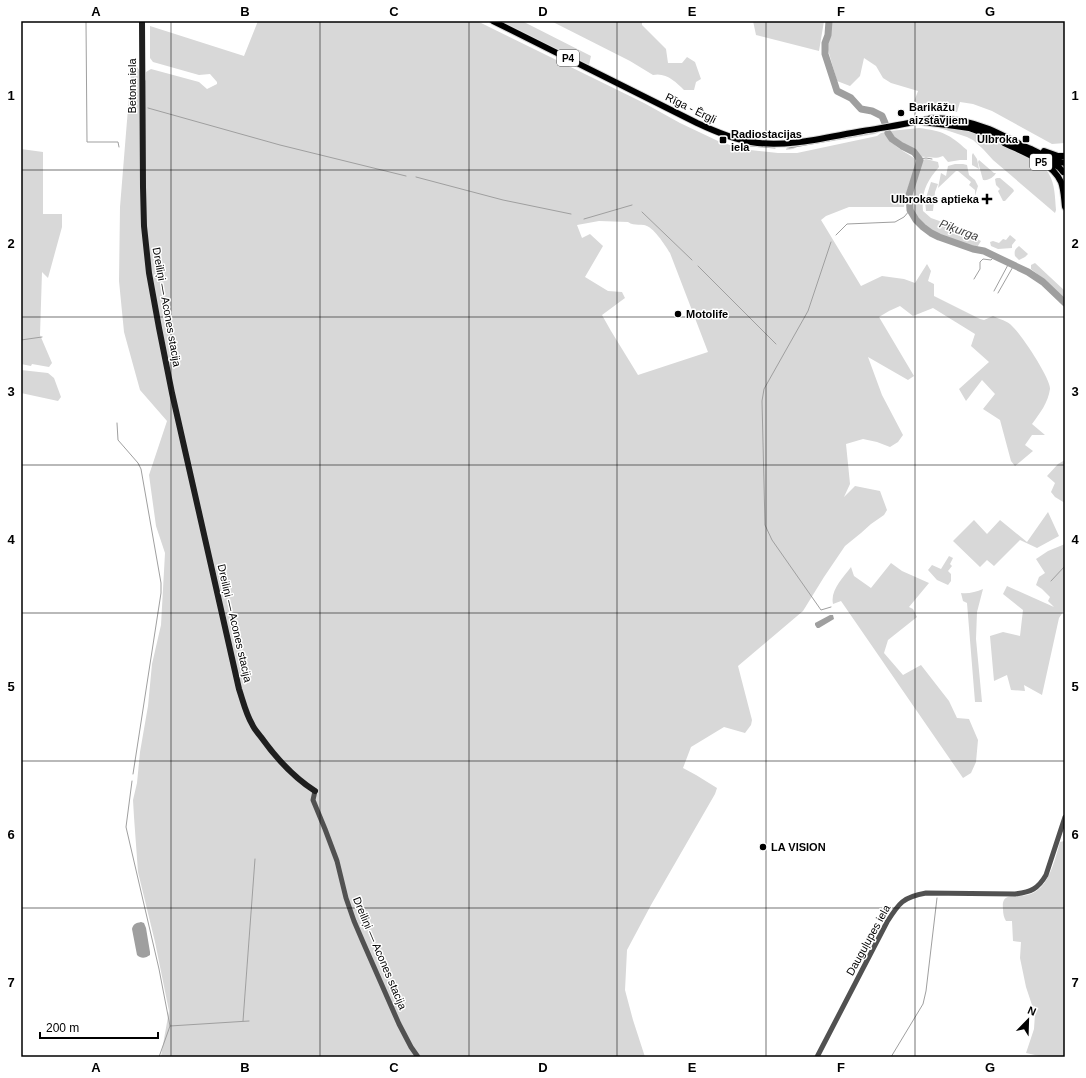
<svg xmlns="http://www.w3.org/2000/svg" width="1086" height="1078" viewBox="0 0 1086 1078" font-family="Arial,sans-serif">
<style>
.green{fill:#d8d8d8;fill-rule:evenodd}
.water{fill:#9f9f9f}
.lines{fill:none;stroke-linecap:round;stroke-linejoin:round}
.stream{stroke:#9f9f9f;stroke-width:1}
.river{stroke:#9f9f9f;stroke-width:7}
.primary-casing{stroke:#dbdbdb;stroke-width:8}
.tertiary{stroke:#515151;stroke-width:5}
.secondary{stroke:#1e1e1e;stroke-width:6}
.primary{stroke:#000;stroke-width:6}
.grid{fill:none;stroke:#000;stroke-width:1;stroke-opacity:0.55}
.poi-dot{fill:#000;stroke:#fff;stroke-width:1.5}
.labels{text-anchor:middle;dominant-baseline:central;stroke-width:3;stroke-linejoin:round;paint-order:stroke}
.shield{fill:#fff;stroke:#4c4c4c;stroke-width:1}
.shield-label{font-size:10px;font-weight:bold;fill:#000}
.street-label{font-size:11px;fill:#000;stroke:#fff}
.poi-label{font-size:11px;font-weight:bold;fill:#000;stroke:#fff;text-anchor:start}
.water-label{font-size:12px;font-style:italic;fill:#404040;stroke:#fff}
.neatline{fill:none;stroke:#000;stroke-width:1.5}
.grid-label{font-size:13px;text-anchor:middle;font-weight:bold;fill:#000}
</style>
<rect width="100%" height="100%" fill="#fff"/>
<path class="green" d="M258 21H477L644 103 680 123 718 141 733 146 750 150 778 153H797L877 136 881 133 886 132C888 144 907 153 917 160L907 191 904 207H849L826 216 821 220 861 286 882 276 904 279 915 283 927 264 931 271 928 281 934 284V296L980 319 984 320 993 316C999 319 1008 321 1012 326 1021 334 1051 379 1050 389 1048 403 1040 413 1032 424L1045 435H1032L1025 445 1033 451 1015 466 1011 461 1000 420 983 409 995 394 982 380 966 401 959 389 989 362 971 346 975 334 933 308 913 316 900 306 889 311 879 317 914 376 908 380 868 357 882 395 903 435 898 442 890 447 877 442 863 439 846 444 850 484 844 497 855 486 880 491 887 510 884 515 871 524 861 533 845 546 824 577 803 611 738 666 752 720 751 725 745 733 724 727 691 747 683 768 696 775 717 788 715 794 651 905 627 950 625 990 633 1020 645 1057 161 1056 169 1011 155 942 138 872 134 817 133 800 137 783 140 752 148 706 152 664 161 625 165 553 156 526 149 475 167 421 140 390 124 332 119 281 120 207 132 59 146 81V72L151 69 199 82 207 89 217 84V82L210 74 199 75 153 62 150 58V26L244 56ZM599 221 628 222C633 226 638 224 644 225 653 226 665 245 670 253L708 352 638 375 611 331 602 315 625 298 622 292 608 291 585 277 603 246 590 234 582 238 577 225Z
M501 21H522L591 56 589 65Z
M551 21H642V25L666 49 668 63H682L687 57 695 62 701 79 696 82 694 90H684C676 82 666 72 653 75L630 61Z
M753 21H824L819 51 756 35Z
M830 21H1065V143L1052 144 992 111 973 104 960 102 957 112 917 109 912 107 918 91 891 83 883 78 876 66 864 58 860 76 850 86 837 81 826 43Z
M937 127C948 128 959 129 970 132 989 138 1040 157 1049 174 1055 184 1055 198 1056 210L1055 213 993 160 983 149 973 140 967 137Z
M919 128C943 131 949 134 967 150V160H960L948 162 943 156C934 160 929 156 920 157L915 151 891 135 890 131Z
M879 131 877 133 875 134 797 147 793 149 786 150 787 147 789 146Z
M21 149 43 152V214H62V227L48 278 42 272 40 335 52 363 49 367 32 364 31 366 21 364Z
M973 153 977 159 979 169 972 165V155Z
M926 159 938 162 939 167C927 181 921 192 923 211L931 218 945 223 981 241 976 249C954 243 914 229 911 202 910 189 918 172 923 160Z
M979 160 994 173H996C994 177 988 181 983 180L978 162Z
M963 164 967 165 969 175 975 180 978 186 975 196V190L969 185 971 182 958 171H956L938 188 941 173 946 176 948 166 955 164Z
M997 178H1000L1013 189 1014 191 1005 201H1003L998 191 1000 189 996 185 995 179Z
M931 182 938 184 935 192 933 211H926L925 201Z
M1010 235 1016 240 1012 245V248L998 249 991 246 990 242 993 241 999 243 1003 239 1006 240Z
M1019 246 1028 254 1025 257 1019 260 1015 256C1014 251 1015 249 1019 246Z
M1035 263 1065 291V301L1045 280 1031 269V265Z
M21 370 48 373 54 378 61 397 58 401 21 393Z
M1065 460V503L1055 497 1051 492 1055 483 1047 476 1058 464Z
M1048 512 1059 536 1037 548 1020 540 994 566 987 560 980 567 953 541 974 520 987 534 1000 520 1027 542Z
M1065 544V609L1059 618 1042 695 1024 685 1025 691 1011 690 1007 675 994 681 990 636 1003 632 1020 636 1023 610 1003 594 1007 586 1054 607 1048 601 1050 597 1042 589 1036 585 1039 577 1045 573 1036 559 1048 551Z
M949 556 953 558 950 564 952 566 948 571 951 574V581L948 585 937 580 928 570 932 565 941 569Z
M891 563 902 571 929 583 909 607 913 609 917 617 888 640 884 653 903 675 921 665 949 701 957 718 969 719 978 740 976 762 971 773 963 778 841 601 833 604C830 590 843 578 851 567L854 576 871 588Z
M983 589 977 612 976 639 982 702H975L967 603 963 601 961 593C968 594 976 592 983 589Z
M1064 841H1065V1057H1044L1026 1053 1034 1029 1035 1014 1026 987 1020 958 1021 942 1013 941 1012 921H1006C1004 918 1003 914 1003 909 1001 891 1015 898 1027 895 1032 894 1037 891 1041 887 1051 877 1056 856 1060 842Z"/>
<path class="water" d="M830 615H833L834 619 819 628H817L815 625V623Z
M141 922 144 923 146 928 150 952V955C146 958 141 959 137 955L132 929C133 924 136 923 141 922Z"/>
<g class="lines">
<path class="stream" d="M86 21 87 142H118L119 147
M148 108 280 145 406 176
M750 146 775 148
M789 148 877 132
M919 159 926 158 932 159
M416 177 503 200 571 214
M642 212 692 260
M584 219 632 205
M836 235 847 224 895 222 904 217 910 210
M698 266 776 344
M974 279 980 269V262L983 259 991 260 995 256
M994 291 1009 263
M998 293 1014 265
M21 340 42 337
M117 423 118 440 138 463 141 469 161 583V593L133 774
M1051 581 1065 566
M831 607 821 610 772 540 765 525 762 401 764 389 808 311 831 242
M132 781 126 827 159 969 170 1026 159 1057
M243 1021 255 859
M170 1026 249 1021
M891 1057 923 1004 926 991 937 898"/>
<path class="river" d="M829 21 828 35 825 43V54L837 91 851 98 861 109 872 111 882 116 885 123
M888 133 892 139 902 146 914 152 920 160 909 195 910 210 916 220 923 227 931 233 939 237 973 249 984 251 1028 272 1043 282 1065 303"/>
<g class="primary-casing">
<path id="primary" d="M493 21 697 123C714 131 732 139 751 142 788 148 827 137 863 131 886 127 909 124 932 118 951 118 971 122 989 129 1003 135 1017 143 1031 149 1041 154 1054 161 1065 163
M922 122 955 126 969 128 1008 142
M1004 143C1023 152 1052 162 1061 182 1064 190 1064 199 1065 207
M1044 151 1058 156H1065
M1043 159 1059 167 1063 172"/>
</g>
<path class="tertiary" d="M315 791 313 800 325 829 337 861 346 898 354 921 363 942 399 1024 411 1047 418 1057
M817 1057 887 922C899 903 903 897 926 893L1015 894C1031 892 1038 889 1046 875L1065 817"/>
<path class="secondary" d="M142 21 143 187 144 226 149 273 159 328 172 393 239 689C243 701 246 714 252 724 254 729 258 733 261 737 276 758 293 777 315 791"/>
<use href="#primary" class="primary"/>
</g>
<path class="grid" d="M171 21V1057M320 21V1057M469 21V1057M617 21V1057M766 21V1057M915 21V1057M21 170H1065M21 317H1065M21 465H1065M21 613H1065M21 761H1065M21 908H1065"/>
<g class="poi-dot">
<circle cx="901" cy="113" r="4"/>
<rect x="1022" y="135" width="8" height="8" rx="2"/>
<rect x="719" y="136" width="8" height="8" rx="2"/>
<path d="M985 193h4v4h4v4h-4v4h-4v-4h-4v-4h4z"/>
<circle cx="678" cy="314" r="4"/>
<circle cx="763" cy="847" r="4"/>
</g>
<g class="labels">
<g class="shield">
<rect x="557" y="50" width="22" height="16" rx="3"/>
<rect x="1030" y="154" width="22" height="16" rx="3"/>
</g>
<g class="shield-label">
<text x="568" y="58">P4</text>
<text x="1041" y="162">P5</text>
</g>
<g class="street-label">
<text transform="translate(132 86) rotate(-90)">Betona iela</text>
<text transform="translate(691 108) rotate(26)">Rīga - Ērgļi</text>
<text transform="translate(167 307) rotate(80)">Dreiliņi — Acones stacija</text>
<text transform="translate(235 623) rotate(77)">Dreiliņi — Acones stacija</text>
<text transform="translate(868 940) rotate(-61)">Dauguļupes iela</text>
<text transform="translate(380 953) rotate(67)">Dreiliņi — Acones stacija</text>
</g>
<g class="poi-label">
<text x="909" y="107">Barikāžu<tspan x="909" dy="13">aizstāvjiem</tspan></text>
<text x="731" y="134">Radiostacijas<tspan x="731" dy="13">iela</tspan></text>
<text x="1018" y="139" text-anchor="end">Ulbroka</text>
<text x="979" y="199" text-anchor="end">Ulbrokas aptieka</text>
<text x="686" y="314">Motolife</text>
<text x="771" y="847">LA VISION</text>
</g>
<g class="water-label">
<text transform="translate(959 230) rotate(20)">Piķurga</text>
</g>
</g>
<rect width="1086" height="1078" fill="none" stroke="#ffffff" stroke-width="44"/>
<g transform="translate(1028 1020) rotate(23)" stroke="#ffffff" stroke-width="3" paint-order="stroke">
<path d="M0-3L7 15L0 10L-7 15Z" fill="#000000"/>
<text y="-6" font-size="11" font-weight="bold" text-anchor="middle" fill="#000000">N</text>
</g>
<path d="M40 1032v6h118v-6" fill="none" stroke="#000000" stroke-width="2"/>
<text x="46" y="1032" font-size="12" fill="#000000" stroke="#ffffff" stroke-width="3" paint-order="stroke">200 m</text>
<rect x="22" y="22" width="1042" height="1034" class="neatline"/>
<g class="grid-label">
<text x="96" y="16">A</text>
<text x="245" y="16">B</text>
<text x="394" y="16">C</text>
<text x="543" y="16">D</text>
<text x="692" y="16">E</text>
<text x="841" y="16">F</text>
<text x="990" y="16">G</text>
<text x="11" y="100">1</text>
<text x="1075" y="100">1</text>
<text x="11" y="248">2</text>
<text x="1075" y="248">2</text>
<text x="11" y="396">3</text>
<text x="1075" y="396">3</text>
<text x="11" y="544">4</text>
<text x="1075" y="544">4</text>
<text x="11" y="691">5</text>
<text x="1075" y="691">5</text>
<text x="11" y="839">6</text>
<text x="1075" y="839">6</text>
<text x="11" y="987">7</text>
<text x="1075" y="987">7</text>
<text x="96" y="1072">A</text>
<text x="245" y="1072">B</text>
<text x="394" y="1072">C</text>
<text x="543" y="1072">D</text>
<text x="692" y="1072">E</text>
<text x="841" y="1072">F</text>
<text x="990" y="1072">G</text>
</g>
</svg>
